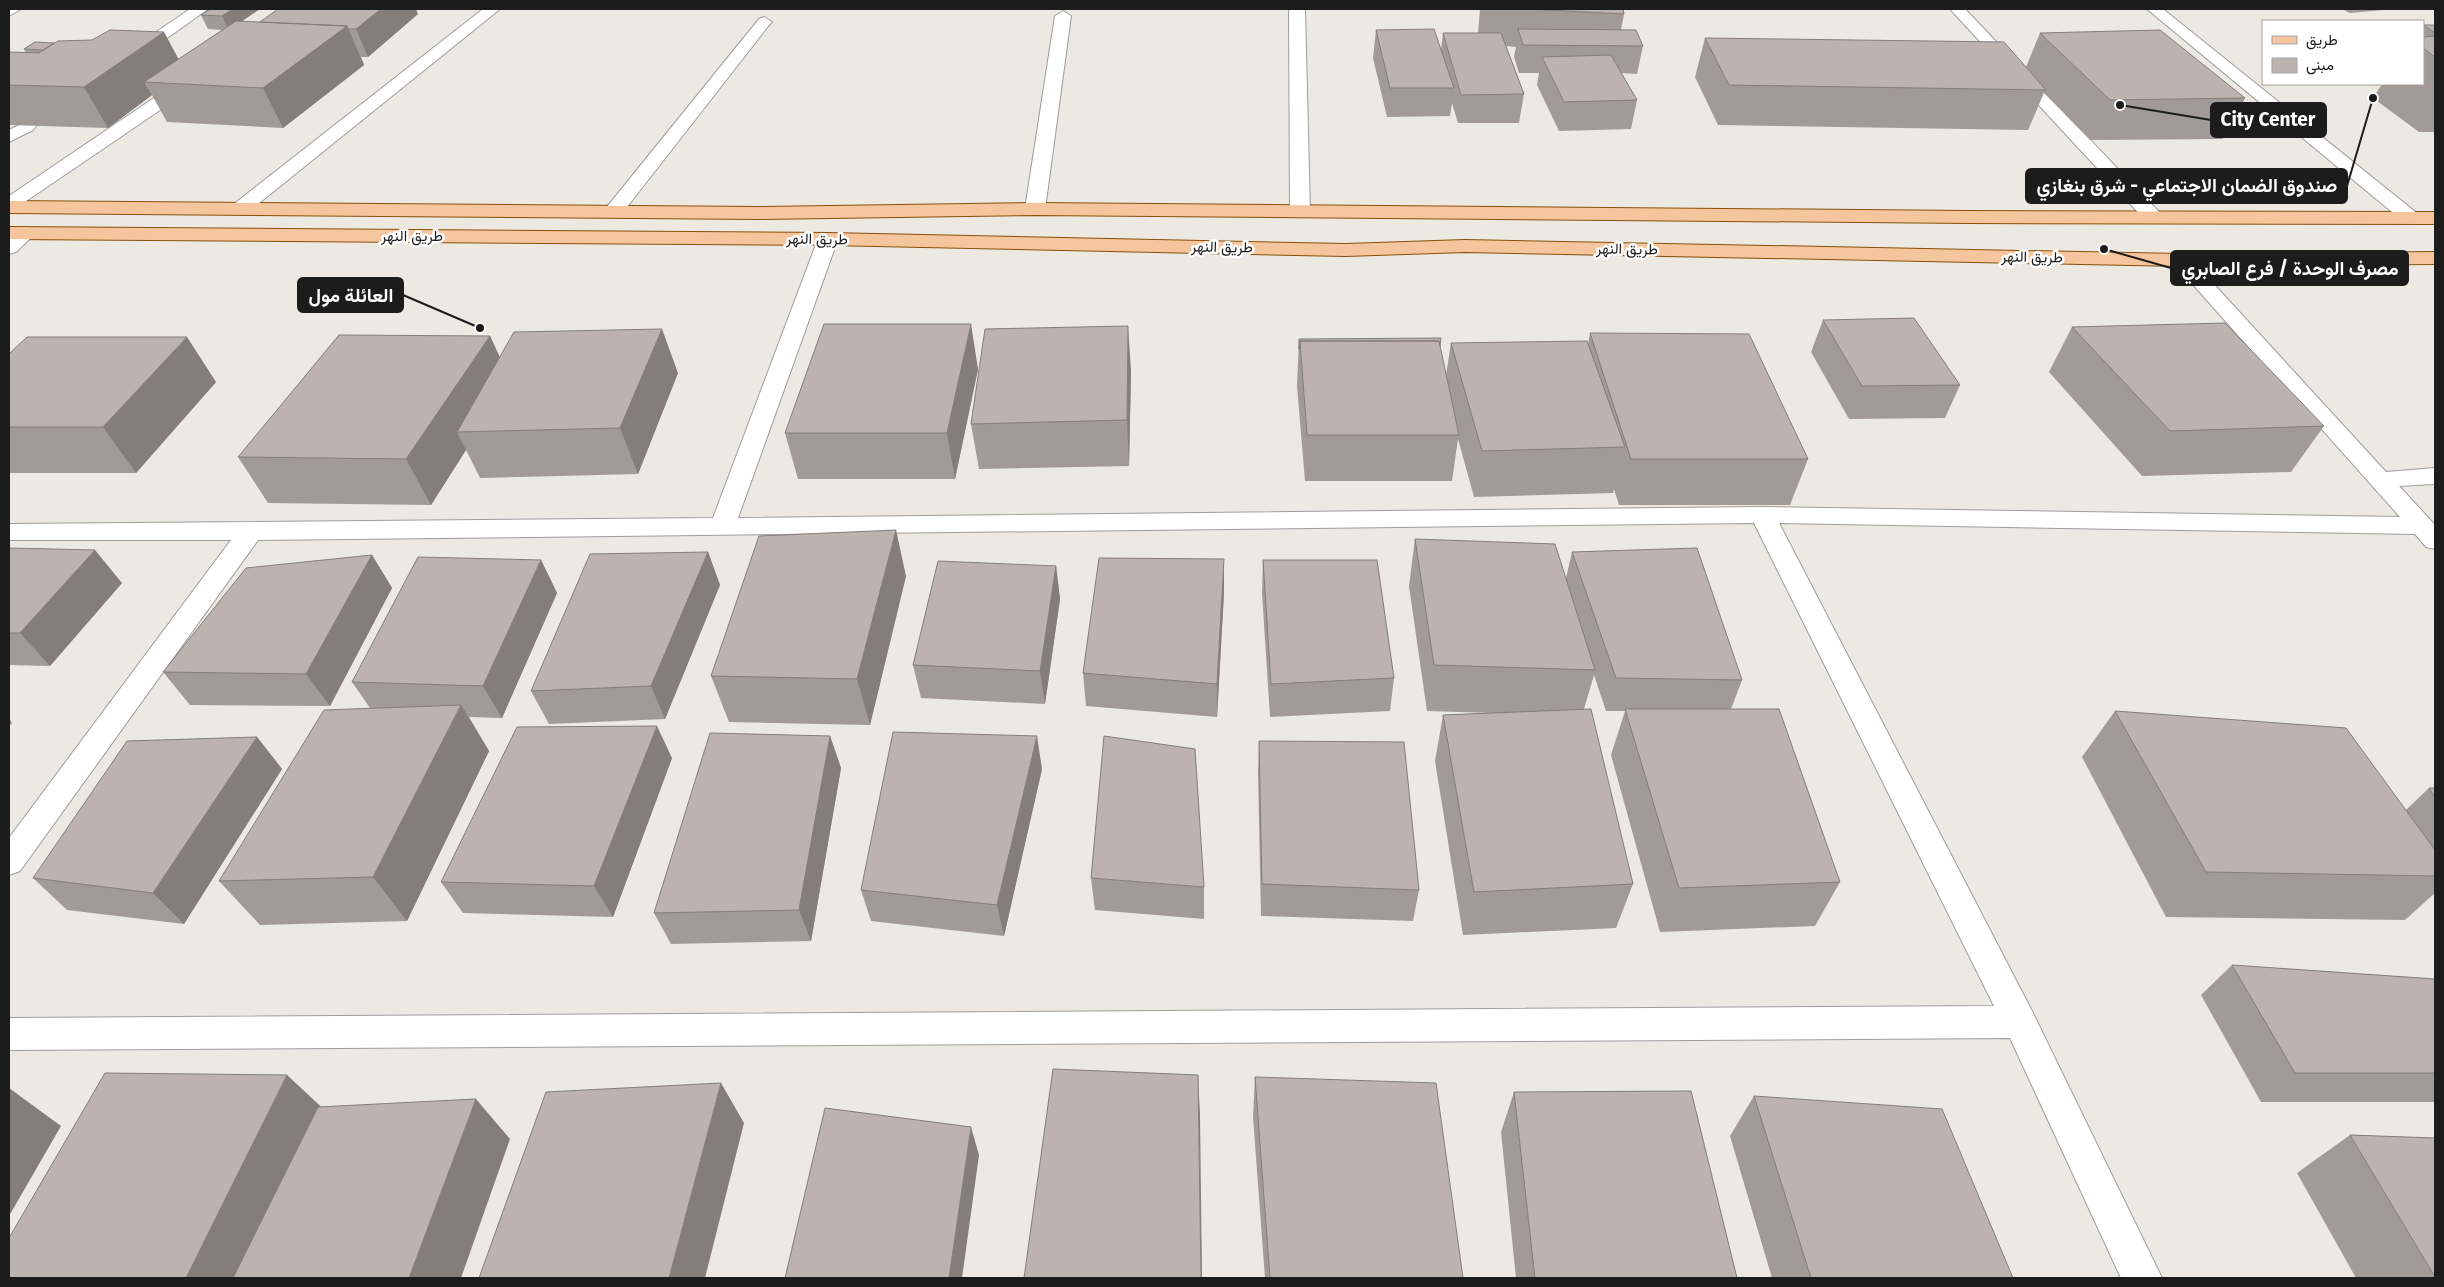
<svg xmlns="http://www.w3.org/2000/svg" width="2444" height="1287" viewBox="0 0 2444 1287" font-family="'Fira Sans',Vazirmatn,sans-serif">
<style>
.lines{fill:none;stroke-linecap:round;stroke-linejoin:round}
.lane-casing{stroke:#9d9d9d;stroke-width:2}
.street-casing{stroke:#9d9d9d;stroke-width:2}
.primary-casing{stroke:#89500a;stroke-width:2}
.lane{fill:#fff;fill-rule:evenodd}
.street{fill:#fff;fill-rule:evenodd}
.primary{fill:#f5c59e;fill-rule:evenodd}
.wall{fill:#a29a96}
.shaded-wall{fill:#847d7a}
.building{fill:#bcb3af;stroke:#847d7a}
.labels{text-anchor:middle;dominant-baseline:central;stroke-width:5;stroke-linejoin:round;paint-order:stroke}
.far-street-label{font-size:15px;fill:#1c1c1c;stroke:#fff}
.leader{fill:none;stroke:#1c1c1c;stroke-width:2}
.callout-dot{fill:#1c1c1c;stroke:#fff;stroke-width:2}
.callout{fill:#1c1c1c;stroke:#1c1c1c;stroke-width:2}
.callout-label{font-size:19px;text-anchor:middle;font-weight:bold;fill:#fff}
</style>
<rect width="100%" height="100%" fill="#ece8e2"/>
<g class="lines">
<g class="lane-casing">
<path id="lane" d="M9 9H21L9 16Z
M190 9H208L139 58H127L125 55 127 52Z
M483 9H500L248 212H234L231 208 234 204Z
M1289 9H1305L1310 212 1307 216H1293L1290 212Z
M1063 11 1071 16 1045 209 1042 213H1028L1025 209 1055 16Z
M764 17 772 22 769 25 620 216H606L603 212 606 208 759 19Z
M188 78 194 79 196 83 194 87 16 208 9 210V196L182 79Z
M27 121 33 122 36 126 33 130 9 142V130Z"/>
</g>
<g class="street-casing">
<path id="street" d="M1950 9H1965L2161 214 2164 218 2161 222H2147Z
M2147 9H2163L2418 214 2421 218 2418 222H2404Z
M26 227 33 229 36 233 16 252 9 254V238L19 229Z
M828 233 835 235 838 239 738 518 1762 507 2400 517 2171 260 2174 256 2181 254 2188 256 2386 472 2435 468V484L2399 486 2435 525V549L2426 547 2415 534 1779 523 2032 1011 2162 1278H2121L2010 1038 9 1050V1018L1994 1006 1754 523 258 540 20 871 9 875V838L231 540H9V524L713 518 818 239 821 235Z"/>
</g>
<g class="primary-casing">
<path id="primary" d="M9 201 759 207 1035 203 1968 211 2435 212V224L1968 223 1035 215 759 219 9 213Z
M9 227 828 233 1346 244 1465 240 2181 254 2435 252V264L2181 266 1465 252 1346 256 828 245 9 239Z"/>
</g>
<use href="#lane" class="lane"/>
<use href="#street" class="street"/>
<use href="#primary" class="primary"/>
</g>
<path class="wall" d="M210 9 242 21 260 22 418 14 368 57H361L364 65 283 128 167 122 152 95 108 128 9 125V52L26 53 24 49 179 59 222 30 208 29 201 15Z
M1480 9H1623L1624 14 1621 30 1643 46 1637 74 1621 73 1637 100 1631 129 1559 131 1537 85 1539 73H1519L1514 57 1516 47 1506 46 1524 94 1519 123H1458L1452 103 1450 116 1387 117 1373 58 1376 30 1441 49 1443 33H1478Z
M2342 9H2395L2350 13Z
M2424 25H2435V132H2419L2373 98 2382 84H2423V26Z
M2040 33 2245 98 2223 139 2090 140 2044 93 2028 130 1718 125 1695 77 1705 38 2026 67Z
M1823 320 1960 385 1945 418 1849 419 1811 352Z
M2072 327 2324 426 2291 472 2142 476 2049 372Z
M1590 333 1808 459 1790 505H1619L1614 489 1613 493 1474 497 1458 439 1452 481H1305L1297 386 1299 339 1440 346 1446 375 1451 343 1588 344Z
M490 336 500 357 678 373 638 474 480 478 466 450 431 505 268 503 238 457Z
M978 369 955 479H798L785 433Z
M1131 371 1129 466 979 469 971 424Z
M216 382 136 473H9V427Z
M1415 539 1566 578 1572 552 1742 680 1731 709 1840 882 1815 926 1660 932 1611 755 1625 711H1606L1594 675 1584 709 1633 884 1616 928 1463 935 1435 761 1443 715 1493 713 1427 711 1409 586Z
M9 548 122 583 50 666 9 665Z
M708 552 720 585 665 719 549 724 531 691Z
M372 555 392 588 330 706 190 705 163 672Z
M541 560 557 593 502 718 469 717 489 751 407 921 260 925 219 881 370 708 352 682Z
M1263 560 1394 678 1390 711 1270 717 1262 593Z
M1056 566 1060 599 1045 704 921 698 913 665Z
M906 576 870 725 729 722 711 676Z
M1224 592 1217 717 1086 706 1083 673Z
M2115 711 2406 810 2429 788H2435V893L2405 920 2166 917 2082 757Z
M830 736 841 768 811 941 671 944 654 913Z
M257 737 282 769 184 924 67 910 33 878Z
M1259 741 1419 890 1413 921 1261 916 1258 773Z
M672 758 613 917 463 913 441 882Z
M1042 769 1004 936 871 921 861 890Z
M1091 878 1204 887V919L1095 910Z
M2232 965 2435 979V1102H2261L2201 995Z
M1255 1077 1463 1278H1265L1253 1117Z
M1514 1092 1737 1278H1516L1501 1132Z
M1754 1096 2013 1278H1772L1730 1136Z
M2350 1135 2435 1138V1278H2356L2297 1173Z"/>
<path class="shaded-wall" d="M233 9H260L229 30 222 16Z
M381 9H416L418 14 368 57 356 29Z
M347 26 364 65 283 128 263 88Z
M164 32 185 71 144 82 152 95 108 128 84 87Z
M971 324 978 369 955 479 947 433Z
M1128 326 1131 371 1129 466 1127 420Z
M662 329 678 373 638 474 620 428Z
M490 336 510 381 457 432 466 450 431 505 406 459Z
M187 337 216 382 136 473 103 427Z
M896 530 906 576 870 725 857 679Z
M95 550 122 583 50 666 20 633Z
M708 552 720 585 665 719 651 686Z
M372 555 392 588 330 706 306 674Z
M1224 559V592L1217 717V684Z
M541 560 557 593 502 718 483 686Z
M1056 566 1060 599 1045 704 1040 671Z
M461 705 489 751 407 921 373 877Z
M9 719 12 723 9 726Z
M657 726 672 758 613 917 594 886Z
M830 736 841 768 811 941 799 910Z
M1037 736 1042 769 1004 936 997 905Z
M257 737 282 769 184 924 153 893Z
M287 1075 330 1115 254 1278H186Z
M1198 1075 1200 1115 1202 1278H1201Z
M721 1083 744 1123 705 1278H669Z
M9 1088 61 1126 9 1216Z
M476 1099 510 1139 461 1278H409Z
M971 1127 979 1155 962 1278H949Z"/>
<path class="building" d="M210 9H233L222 16 201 15Z
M278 9H381L356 29H348L347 26 260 22Z
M1529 9H1623L1624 14Z
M236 21 347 26 263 88 144 82Z
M2424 25H2435V33Z
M1434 29 1454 88H1390L1376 30Z
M1518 29 1636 30 1643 46 1523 45Z
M110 30 164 32 84 87 9 85V52L39 53 58 41 92 40Z
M2160 30 2245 98 2110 100 2040 33Z
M1443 33H1501L1524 94 1461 95Z
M2435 36V57L2423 48V37Z
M1705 38 2004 42 2046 90 1729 85Z
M35 42 54 43 43 50 24 49Z
M1611 55 1637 100 1564 102 1542 57Z
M1914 318 1960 385 1862 386 1823 320Z
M2225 323 2324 426 2170 431 2072 327Z
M824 324H971L947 433H785Z
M1128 326 1127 420 971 424 985 329Z
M662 329 620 428 457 432 514 332Z
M1590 333 1749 334 1808 459H1631Z
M339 335 490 336 406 459 238 457Z
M27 337H187L103 427H9V354Z
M1441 338 1440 346 1439 341H1300L1299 349V339Z
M1300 341H1439L1459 435H1307Z
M1587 341 1625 447 1482 451 1451 343Z
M896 530 857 679 711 676 759 536Z
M1415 539 1555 544 1595 670 1434 665Z
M9 548 95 550 20 633H9Z
M1697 548 1742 680 1616 678 1572 552Z
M708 552 651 686 531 691 590 554Z
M372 555 306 674 163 672 246 568Z
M418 557 541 560 483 686 352 682Z
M1099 558 1224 559 1217 684 1083 673Z
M1263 560H1377L1394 678 1271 684Z
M938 561 1056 566 1040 671 913 665Z
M461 705 373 877 219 881 324 710Z
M1591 709 1633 884 1474 892 1443 715Z
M1625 709H1779L1840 882 1679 888Z
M2115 711 2346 728 2435 850V876L2206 872Z
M657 726 594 886 441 882 517 727Z
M893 732 1037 736 997 905 861 890Z
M710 733 830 736 799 910 654 913Z
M1104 736 1195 749 1204 887 1091 878Z
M257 737 153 893 33 878 127 741Z
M1259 741 1404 742 1419 890 1262 884Z
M2429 788H2435V797Z
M2232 965 2435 979V1073H2295Z
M1053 1069 1198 1075 1201 1278H1024Z
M105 1073 287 1075 186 1278H9V1238Z
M1255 1077 1436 1083 1463 1278H1270Z
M721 1083 669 1278H479L546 1092Z
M1691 1091 1737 1278H1535L1514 1092Z
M1754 1096 1942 1109 2013 1278H1811Z
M476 1099 409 1278H233L318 1107Z
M825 1108 971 1127 949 1278H785Z
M2350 1135 2435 1138V1277Z"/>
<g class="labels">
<g class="far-street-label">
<text x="412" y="236">طريق النهر</text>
<text transform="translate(817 239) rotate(1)">طريق النهر</text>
<text transform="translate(1222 247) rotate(1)">طريق النهر</text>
<text transform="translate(1627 249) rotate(1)">طريق النهر</text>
<text transform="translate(2032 257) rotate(1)">طريق النهر</text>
</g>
</g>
<path class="leader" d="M2120 105L2211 120M2373 98L2347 186M2104 249L2171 268M480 328L403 295"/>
<g class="callout-dot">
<circle cx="2120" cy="105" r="5"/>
<circle cx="2373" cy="98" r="5"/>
<circle cx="2104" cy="249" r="5"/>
<circle cx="480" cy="328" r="5"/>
</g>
<g class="callout">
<rect x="2211" y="103" width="115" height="34" rx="5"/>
<rect x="2026" y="169" width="321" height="34" rx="5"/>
<rect x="2171" y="251" width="237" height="34" rx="5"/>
<rect x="298" y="278" width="105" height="34" rx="5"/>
</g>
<g class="callout-label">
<text x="2268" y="126">City Center</text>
<text x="2187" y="192">صندوق الضمان الاجتماعي - شرق بنغازي</text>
<text x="2290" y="275">مصرف الوحدة / فرع الصابري</text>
<text x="351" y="302">العائلة مول</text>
</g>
<rect width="2444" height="1287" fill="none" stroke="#1c1c1c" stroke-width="20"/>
<rect x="2262" y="20" width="162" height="65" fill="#ffffff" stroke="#a4a4a4"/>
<rect x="2272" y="36" width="25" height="8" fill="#f5c59e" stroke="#a4a4a4"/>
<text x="2306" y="45" font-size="15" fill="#1c1c1c">طريق</text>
<rect x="2272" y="58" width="25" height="15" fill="#bcb3af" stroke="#a4a4a4"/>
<text x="2306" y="70" font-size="15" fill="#1c1c1c">مبنى</text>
</svg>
